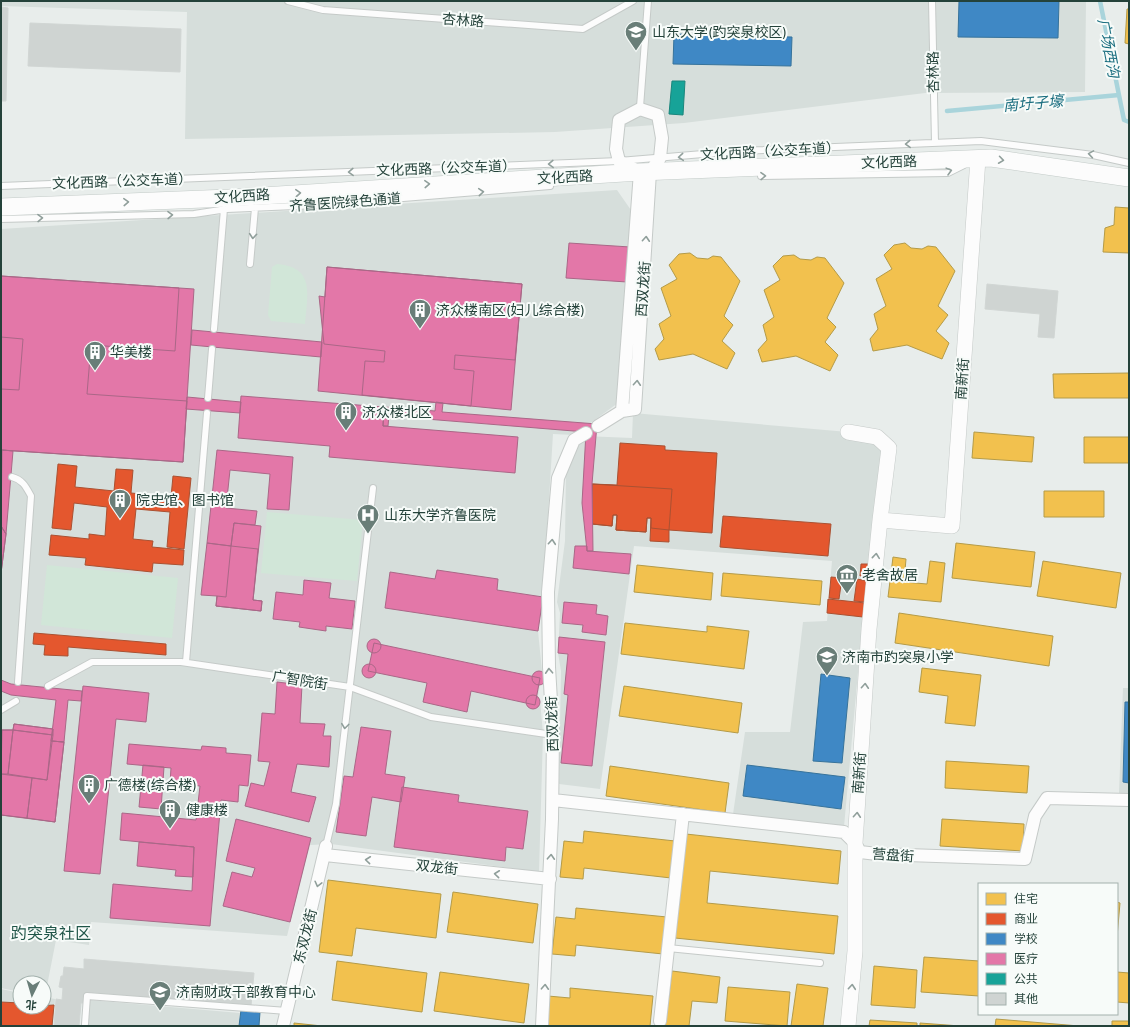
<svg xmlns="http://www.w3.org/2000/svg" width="1130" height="1027" viewBox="0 0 1130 1027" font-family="Mulish,'Noto Sans SC',sans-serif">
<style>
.built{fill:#d6dedb}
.green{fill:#d1e6d8}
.homes{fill:#f2c14e;stroke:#b49b48}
.shops{fill:#e4572e;stroke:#aa5132}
.schools{fill:#3f88c5;stroke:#37739b}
.health{fill:#e377a8;stroke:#aa6787}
.public{fill:#17a398;stroke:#1b867c}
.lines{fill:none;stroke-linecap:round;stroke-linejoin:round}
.stream{stroke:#a9d4db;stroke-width:4.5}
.building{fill:#cfd4d2;stroke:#d1d6d4}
.service-casing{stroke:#c5cac8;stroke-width:8}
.minor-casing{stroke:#c5cac8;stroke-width:14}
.tertiary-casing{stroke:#c5cac8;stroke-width:16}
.secondary-casing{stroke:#c3cbc8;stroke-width:18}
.service{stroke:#fcfcfc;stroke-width:6}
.minor{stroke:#fcfcfc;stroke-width:12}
.tertiary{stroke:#fcfcfc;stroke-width:15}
.secondary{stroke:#fcfcfc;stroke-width:17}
.oneway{stroke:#909f9b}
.labels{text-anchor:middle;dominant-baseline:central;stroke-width:4;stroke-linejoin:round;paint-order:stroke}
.street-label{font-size:14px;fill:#24423a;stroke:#f7fbf9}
.poi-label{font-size:14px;fill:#24423a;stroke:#f7fbf9;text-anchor:start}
.water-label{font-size:15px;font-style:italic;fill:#1c6f80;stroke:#f7fbf9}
.quarter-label{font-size:16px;fill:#1f5548;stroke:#f7fbf9}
</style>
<rect width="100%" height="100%" fill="#e8edeb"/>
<path class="built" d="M1 1H1086L1085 92 925 93 684 123 555 132 185 139 187 12 1 6Z
M617 190 633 213 618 403 574 435 553 434 543 597 538 631 542 671 546 676 545 682 540 685 538 696 540 700 543 734 539 872 331 844 310 845 287 936 91 922 89 945 56 940 45 996 44 983H20V992L1 988V229Z
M633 413 848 432 889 448 863 617 844 827 733 814 745 732H790L803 622 827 621 832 561 634 546 600 789 559 784 561 671 558 653 560 613 557 602 565 541 566 470 584 436 632 438Z
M1123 688H1129V793H1119Z
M1 989 20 993V1007H44V997L55 999 53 1026H1Z
M89 1000 240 1013 241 1010 260 1012 259 1026H87Z"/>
<path class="green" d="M277 264C316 267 307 295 305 324L271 321 268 315 272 267Z
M267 512 363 520 357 581 261 573Z
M47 565 178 578 172 638 41 625Z"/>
<path class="homes" d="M1127 9H1129V44L1125 43Z
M1115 207 1129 208V253L1103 252 1105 228 1114 225Z
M905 243 911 248 922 249 928 246 936 247 955 271 938 306 948 315 936 331 949 343 942 359 907 345 873 351 870 339 878 329 874 314 886 306 876 279 892 269 884 255 894 245Z
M690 253 697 258 708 259 713 256 721 257 740 281 724 316 733 325 722 341 735 353 727 369 693 354 659 360 655 349 664 339 659 324 671 316 661 288 677 279 669 265 679 254Z
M794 255 800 259 811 260 817 257 825 258 844 283 827 318 836 327 825 342 838 355 830 371 796 356 762 362 758 350 767 340 763 325 774 317 764 290 780 280 773 266 783 256Z
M1129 373V398H1054L1053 374Z
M974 432 1034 437 1032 462 972 458Z
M1084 437H1129V463H1084Z
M1044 491H1104V517H1044Z
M956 543 1035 552 1031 587 952 578Z
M893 557 906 559 904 582 927 584 930 561 945 563 941 602 888 597Z
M1043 561 1121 573 1116 608 1037 596Z
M637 565 713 573 711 600 634 592Z
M723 573 822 581 820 605 721 596Z
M899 613 1053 636 1049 666 895 643Z
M625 623 707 632V626L749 631 744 669 621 654Z
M922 668 981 675 975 726 945 723 948 696 919 692Z
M624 686 742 703 738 733 619 716Z
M946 761 1029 766 1027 793 945 788Z
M610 766 729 783 725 813 606 796Z
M942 819 1024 824 1023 851 940 846Z
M584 831 675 841 671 878 584 868 583 879 560 877 564 841 583 843Z
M686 834 841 851 838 884 710 871 707 903 838 916 834 954 675 938Z
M328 880 441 894 436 938 356 928 352 956 319 952Z
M453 892 538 904 533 943 447 932Z
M1117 902 1120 903 1117 937Z
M576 908 667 917 663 954 576 945 575 956 552 954 556 917 575 919Z
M924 957 979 961V996L921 992Z
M337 961 427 973 422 1012 332 1000Z
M874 966 917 970 915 1008 871 1005Z
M672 971 720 977 717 1003 692 1001 689 1026H665Z
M440 972 529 984 524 1023 434 1011Z
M1117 972 1129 973V1003L1117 1002Z
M797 984 828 988 823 1026H791Z
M728 987 790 992 787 1026 725 1021Z
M570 988 653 996 650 1026H546L548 996 570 998Z
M996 1019 1079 1026H995Z
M870 1020 917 1023V1026H869Z
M1112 1021H1129V1026H1112Z
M294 1023 322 1026H294Z
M920 1023 960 1026H920Z"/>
<path class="shops" d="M620 443 665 446V450L717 453 712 533 669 530V542L650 541 651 518H647L646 532 616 530 617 515H613L612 526 592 524V484L617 485Z
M58 464 77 466 75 487 114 491 116 469 133 470 131 493 171 497 173 476 191 478 184 549 167 547 170 512 136 509 133 539 153 541 152 547 184 550 183 565 153 563 152 572 85 565 86 558 49 555 51 535 89 539V534L105 536 107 507 74 503 71 530 52 528Z
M592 484 672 489 669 530 651 528V518H647L646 532 616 530 617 515H613L612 526 592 524Z
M723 516 831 524 828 556 720 547Z
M861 564H869L867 577 860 576Z
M831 577 842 578 839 599 829 598Z
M857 579 867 581 865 602 854 601Z
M828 599 865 603 863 617 827 613Z
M34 633 166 644V655L68 647V656L44 655 45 645 33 644Z
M1 1002 20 1003V1007L54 1005 52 1026H1Z"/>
<path class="schools" d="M959 1H1059L1058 38 958 37Z
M674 34 792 37 791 66 673 64Z
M821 674 850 678 842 763 813 761Z
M1125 702H1129V783L1123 782Z
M747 765 845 777 841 809 743 796Z
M241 1010 260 1012 259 1026H239Z"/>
<path class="health" d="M569 243 630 247 627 282 566 278Z
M327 267 522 284 515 360 455 355 454 369 474 371 471 406 362 395 365 361 384 362 385 351 324 344 319 296 325 297Z
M327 267 522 284 511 410 318 391Z
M1 276 194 289 183 462 1 450Z
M1 276 179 288 175 351 91 345 87 394 187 401 183 462 1 450V389L19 390 23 339 1 337Z
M192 330 322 342 321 357 191 345Z
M241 396 384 407 383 426 518 437 515 473 329 457 330 446 238 438Z
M187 397 241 402 240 413 186 409Z
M436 402 443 403 442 412 597 424 592 484 593 551H587L582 503 586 432 389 416 388 426H383L384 407 435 411Z
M2 450 13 451 6 534 1 526Z
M217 450 293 457 289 510 267 509 270 474 230 470 226 508 257 511 255 525 234 523 231 546 207 543Z
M234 523 261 526 253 600 262 601 261 611 216 606 217 596 201 595 207 543 231 546Z
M1 526 6 534 1 573Z
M1 526 6 534 1 573Z
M231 546 258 549 253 600 262 601 261 611 216 606 217 596 226 597Z
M575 546H587V551L631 554 629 574 573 568Z
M437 570 498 579 497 590 543 597 538 631 385 608 390 572 435 579Z
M304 580 331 583 329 598 355 601 352 629 326 626V631L299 627 300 622 273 619 276 592 303 595Z
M564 602 597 605 596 614 608 616 606 635 582 632 583 625 562 623Z
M559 637 605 642 592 766 561 763 568 695 564 694 568 654 558 653Z
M367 646a7 7 0 1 1 14 0a7 7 0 1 1-14 0Z
M374 643 540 678 535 705 471 691 467 712 423 702 427 683 368 671Z
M362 671a7 7 0 1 1 14 0a7 7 0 1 1-14 0Z
M532 678a7 7 0 1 1 14 0a7 7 0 1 1-14 0Z
M1 680 11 684 82 691 81 701 68 700 64 742 51 741 56 700 11 695 1 691Z
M277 682 302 685 300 723 325 724 323 736H331L329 767 297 764 291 792 316 797 309 822 245 806 251 783 264 786 270 762 258 761 262 713 275 714Z
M83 686 149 693 146 722 116 719 100 874 64 871Z
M526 702a7 7 0 1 1 14 0a7 7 0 1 1-14 0Z
M14 724 53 729V735L13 730Z
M14 724 53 729 51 741 64 742 55 822 1 815V730H13Z
M361 727 391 731 385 774 405 777 401 802 372 797 366 836 336 832 344 776 353 777Z
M2 730H13L8 774H1Z
M13 730 53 735 47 780 8 774Z
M51 741 64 742 55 822 27 818 32 778 47 780Z
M129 744 201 750 202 746 226 748V753L251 755 248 786 239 785 238 802 221 800 210 926 110 918 113 884 192 891 194 847 120 840 122 813 196 820 200 786 170 783 171 768 127 764Z
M143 765 164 767 161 809 139 807Z
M1 774 32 778 27 818 1 815Z
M402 787 459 795 458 802 528 811 523 849 506 847 505 861 394 847Z
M236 819 311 838 290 922 223 906 232 872 252 877 255 868 226 861Z
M139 842 194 847 193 877 175 876 176 870 137 866Z"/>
<path class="public" d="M672 81H685L683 115 669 114Z"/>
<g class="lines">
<path class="stream" d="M1100 1 1124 120 1129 122
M947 111 1119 95"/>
</g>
<path class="building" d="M1 7 8 8 6 101H1Z
M30 23 181 29 180 72 28 66Z
M987 284 1058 291 1054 338 1038 337 1040 314 985 309Z
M84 959 254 973 251 1006 86 992 85 1003H81L79 1026H54L56 999 62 1000 63 988 59 987 61 976H63L64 967 84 969Z"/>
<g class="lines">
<g class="service-casing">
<path id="service" d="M288 1 323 10 583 29 633 1
M932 1 935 143
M640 107 648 1
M761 176 948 173 964 165
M1 186 619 161 739 151 981 141 1093 155 1129 163
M1 219 194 214 227 209 318 205 550 186
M250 264 255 208
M214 329 224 209
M208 398 212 349
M12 477C23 480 26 487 31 496L18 682
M186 662 207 413
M48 686 92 662H181L350 687 431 717 553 735
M1 710 16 701
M326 846 336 804 373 488
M668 948 820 963
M85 1024 87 996 287 1011"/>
</g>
<g class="minor-casing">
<path id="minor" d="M598 426 622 411 635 409 650 172 660 158 662 138 658 115 640 109 619 120 616 149 619 161 640 172 622 411
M553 800 844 832 855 843 860 852 877 854 1025 859 1035 816 1047 798 1129 800
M325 855 550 879
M660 1021 683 814
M283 1026 326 846
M542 1026 552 819 553 735 549 667 548 592 558 478 574 440 586 433"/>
</g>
<g class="tertiary-casing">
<path id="tertiary" d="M848 432 877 437 889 448 880 520 952 526 978 159
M848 1026 855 951V843L869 629 880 520"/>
</g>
<g class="secondary-casing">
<path id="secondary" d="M1 207 229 198 640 172 991 158 1129 178"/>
</g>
<use href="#service" class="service"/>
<use href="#minor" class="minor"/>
<use href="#tertiary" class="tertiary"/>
<use href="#secondary" class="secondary"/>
</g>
<defs><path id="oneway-chevron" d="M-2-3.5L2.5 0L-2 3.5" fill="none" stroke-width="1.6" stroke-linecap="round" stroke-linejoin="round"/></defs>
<g class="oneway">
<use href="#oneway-chevron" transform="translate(908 144) rotate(178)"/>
<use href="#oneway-chevron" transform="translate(1091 154) rotate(-171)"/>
<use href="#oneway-chevron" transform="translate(681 157) rotate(175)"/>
<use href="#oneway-chevron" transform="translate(1001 160) rotate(8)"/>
<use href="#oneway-chevron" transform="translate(551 164) rotate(178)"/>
<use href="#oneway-chevron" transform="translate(949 171) rotate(-15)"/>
<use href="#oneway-chevron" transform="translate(351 172) rotate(178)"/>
<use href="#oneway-chevron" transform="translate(763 176) rotate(-1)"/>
<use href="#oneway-chevron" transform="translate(427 184) rotate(-3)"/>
<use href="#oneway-chevron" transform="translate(481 192) rotate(-5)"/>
<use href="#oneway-chevron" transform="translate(298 193) rotate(-4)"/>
<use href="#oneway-chevron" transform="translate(126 202) rotate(-3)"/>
<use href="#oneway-chevron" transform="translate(170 215) rotate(-1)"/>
<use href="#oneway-chevron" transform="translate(40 218) rotate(-1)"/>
<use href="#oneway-chevron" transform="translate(253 236) rotate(95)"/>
<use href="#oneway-chevron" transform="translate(646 239) rotate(-86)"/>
<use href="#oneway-chevron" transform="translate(637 383) rotate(-86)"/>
<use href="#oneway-chevron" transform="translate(552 542) rotate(-85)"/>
<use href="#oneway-chevron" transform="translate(876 556) rotate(-84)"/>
<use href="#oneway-chevron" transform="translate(549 671) rotate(-93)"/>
<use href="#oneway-chevron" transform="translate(865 686) rotate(-86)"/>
<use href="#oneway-chevron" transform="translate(345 726) rotate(97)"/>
<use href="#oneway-chevron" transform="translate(857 815) rotate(-86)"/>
<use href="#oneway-chevron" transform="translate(551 857) rotate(-87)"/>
<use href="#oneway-chevron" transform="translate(368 860) rotate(-174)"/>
<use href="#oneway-chevron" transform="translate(497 874) rotate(-174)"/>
<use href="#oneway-chevron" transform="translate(318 884) rotate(104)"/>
<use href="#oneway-chevron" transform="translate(545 987) rotate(-87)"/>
<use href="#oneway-chevron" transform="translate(852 987) rotate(-85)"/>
</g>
<defs>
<g id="university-pin" transform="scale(1.15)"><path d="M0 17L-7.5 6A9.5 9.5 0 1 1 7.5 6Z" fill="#697e78" stroke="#f7fbf9"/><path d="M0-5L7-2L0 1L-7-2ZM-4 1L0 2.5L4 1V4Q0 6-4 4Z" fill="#fff"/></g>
<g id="building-pin" transform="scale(1.15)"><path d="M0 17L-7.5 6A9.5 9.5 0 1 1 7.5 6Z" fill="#697e78" stroke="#f7fbf9"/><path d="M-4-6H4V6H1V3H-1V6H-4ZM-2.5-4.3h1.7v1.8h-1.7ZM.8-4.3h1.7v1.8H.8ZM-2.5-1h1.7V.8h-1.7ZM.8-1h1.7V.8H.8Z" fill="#fff"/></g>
<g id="hospital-pin" transform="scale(1.15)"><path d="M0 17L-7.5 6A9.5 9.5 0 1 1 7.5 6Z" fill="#697e78" stroke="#f7fbf9"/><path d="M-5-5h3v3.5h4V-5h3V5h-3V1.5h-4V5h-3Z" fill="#fff"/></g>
<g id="museum-pin" transform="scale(1.15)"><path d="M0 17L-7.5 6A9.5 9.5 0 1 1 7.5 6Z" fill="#697e78" stroke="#f7fbf9"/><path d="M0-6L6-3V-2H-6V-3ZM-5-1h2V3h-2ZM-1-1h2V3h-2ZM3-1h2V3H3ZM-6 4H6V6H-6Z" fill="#fff"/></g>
<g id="school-pin" transform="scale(1.15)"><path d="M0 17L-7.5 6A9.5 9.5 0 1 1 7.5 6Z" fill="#697e78" stroke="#f7fbf9"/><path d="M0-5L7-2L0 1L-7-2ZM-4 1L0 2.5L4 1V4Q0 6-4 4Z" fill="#fff"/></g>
</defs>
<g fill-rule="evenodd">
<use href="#university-pin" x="636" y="32"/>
<use href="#building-pin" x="420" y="310"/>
<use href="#building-pin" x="95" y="352"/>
<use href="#building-pin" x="346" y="412"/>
<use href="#building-pin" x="120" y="500"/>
<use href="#hospital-pin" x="368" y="515"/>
<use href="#museum-pin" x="847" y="575"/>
<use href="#school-pin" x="827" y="657"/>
<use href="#building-pin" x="89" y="785"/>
<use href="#building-pin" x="170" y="810"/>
<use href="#school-pin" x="160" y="992"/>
</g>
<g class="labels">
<g class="street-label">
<text transform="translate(463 20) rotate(4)">杏林路</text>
<text transform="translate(933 72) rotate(-91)">杏林路</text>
<text transform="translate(770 151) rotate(-3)">文化西路（公交车道）</text>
<text transform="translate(889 162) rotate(-2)">文化西路</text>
<text transform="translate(446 168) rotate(-2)">文化西路（公交车道）</text>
<text transform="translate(565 177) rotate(-3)">文化西路</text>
<text transform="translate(122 181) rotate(-2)">文化西路（公交车道）</text>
<text transform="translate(242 196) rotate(-4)">文化西路</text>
<text transform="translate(345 202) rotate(-4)">齐鲁医院绿色通道</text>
<text transform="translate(643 289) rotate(-86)">西双龙街</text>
<text transform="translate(962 379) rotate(-86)">南新街</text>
<text transform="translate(300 680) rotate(9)">广智院街</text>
<text transform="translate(552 724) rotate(-92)">西双龙街</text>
<text transform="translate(859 773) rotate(-86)">南新街</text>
<text transform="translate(893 855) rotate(4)">营盘街</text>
<text transform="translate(437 867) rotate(6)">双龙街</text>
<text transform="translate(305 936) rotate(-76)">东双龙街</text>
</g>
<g class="poi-label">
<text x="652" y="32">山东大学(趵突泉校区)</text>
<text x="436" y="310">济众楼南区(妇儿综合楼)</text>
<text x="110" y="352">华美楼</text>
<text x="362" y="412">济众楼北区</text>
<text x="136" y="500">院史馆、图书馆</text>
<text x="384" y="515">山东大学齐鲁医院</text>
<text x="862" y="575">老舍故居</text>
<text x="842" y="657">济南市趵突泉小学</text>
<text x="104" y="785">广德楼(综合楼)</text>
<text x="186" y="810">健康楼</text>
<text x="176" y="992">济南财政干部教育中心</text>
</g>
<g class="water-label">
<text transform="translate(1109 48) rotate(79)">广场西沟</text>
<text transform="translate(1033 103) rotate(-5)">南圩子壕</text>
</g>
<g class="quarter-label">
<text x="51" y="933">趵突泉社区</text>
</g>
</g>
<rect width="1130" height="1027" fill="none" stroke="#24423a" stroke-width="4"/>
<rect x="978" y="883" width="140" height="132" fill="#f7fbf9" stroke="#a3b1ad"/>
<rect x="986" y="893" width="20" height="12" fill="#f2c14e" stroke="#a3b1ad"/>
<text x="1014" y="903" font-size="12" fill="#24423a">住宅</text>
<rect x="986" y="913" width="20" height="12" fill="#e4572e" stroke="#a3b1ad"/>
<text x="1014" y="923" font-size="12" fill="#24423a">商业</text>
<rect x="986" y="933" width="20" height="12" fill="#3f88c5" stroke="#a3b1ad"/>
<text x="1014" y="943" font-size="12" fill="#24423a">学校</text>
<rect x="986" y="953" width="20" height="12" fill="#e377a8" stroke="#a3b1ad"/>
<text x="1014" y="963" font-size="12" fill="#24423a">医疗</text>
<rect x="986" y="973" width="20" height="12" fill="#17a398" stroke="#a3b1ad"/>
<text x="1014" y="983" font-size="12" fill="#24423a">公共</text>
<rect x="986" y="993" width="20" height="12" fill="#cfd4d2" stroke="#a3b1ad"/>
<text x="1014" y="1003" font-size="12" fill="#24423a">其他</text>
<g transform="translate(32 995) rotate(185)"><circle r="19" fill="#f7fbf9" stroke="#a3b1ad"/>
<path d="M0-3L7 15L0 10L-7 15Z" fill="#697e78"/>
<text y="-6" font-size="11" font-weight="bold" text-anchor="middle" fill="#24423a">北</text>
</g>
</svg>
